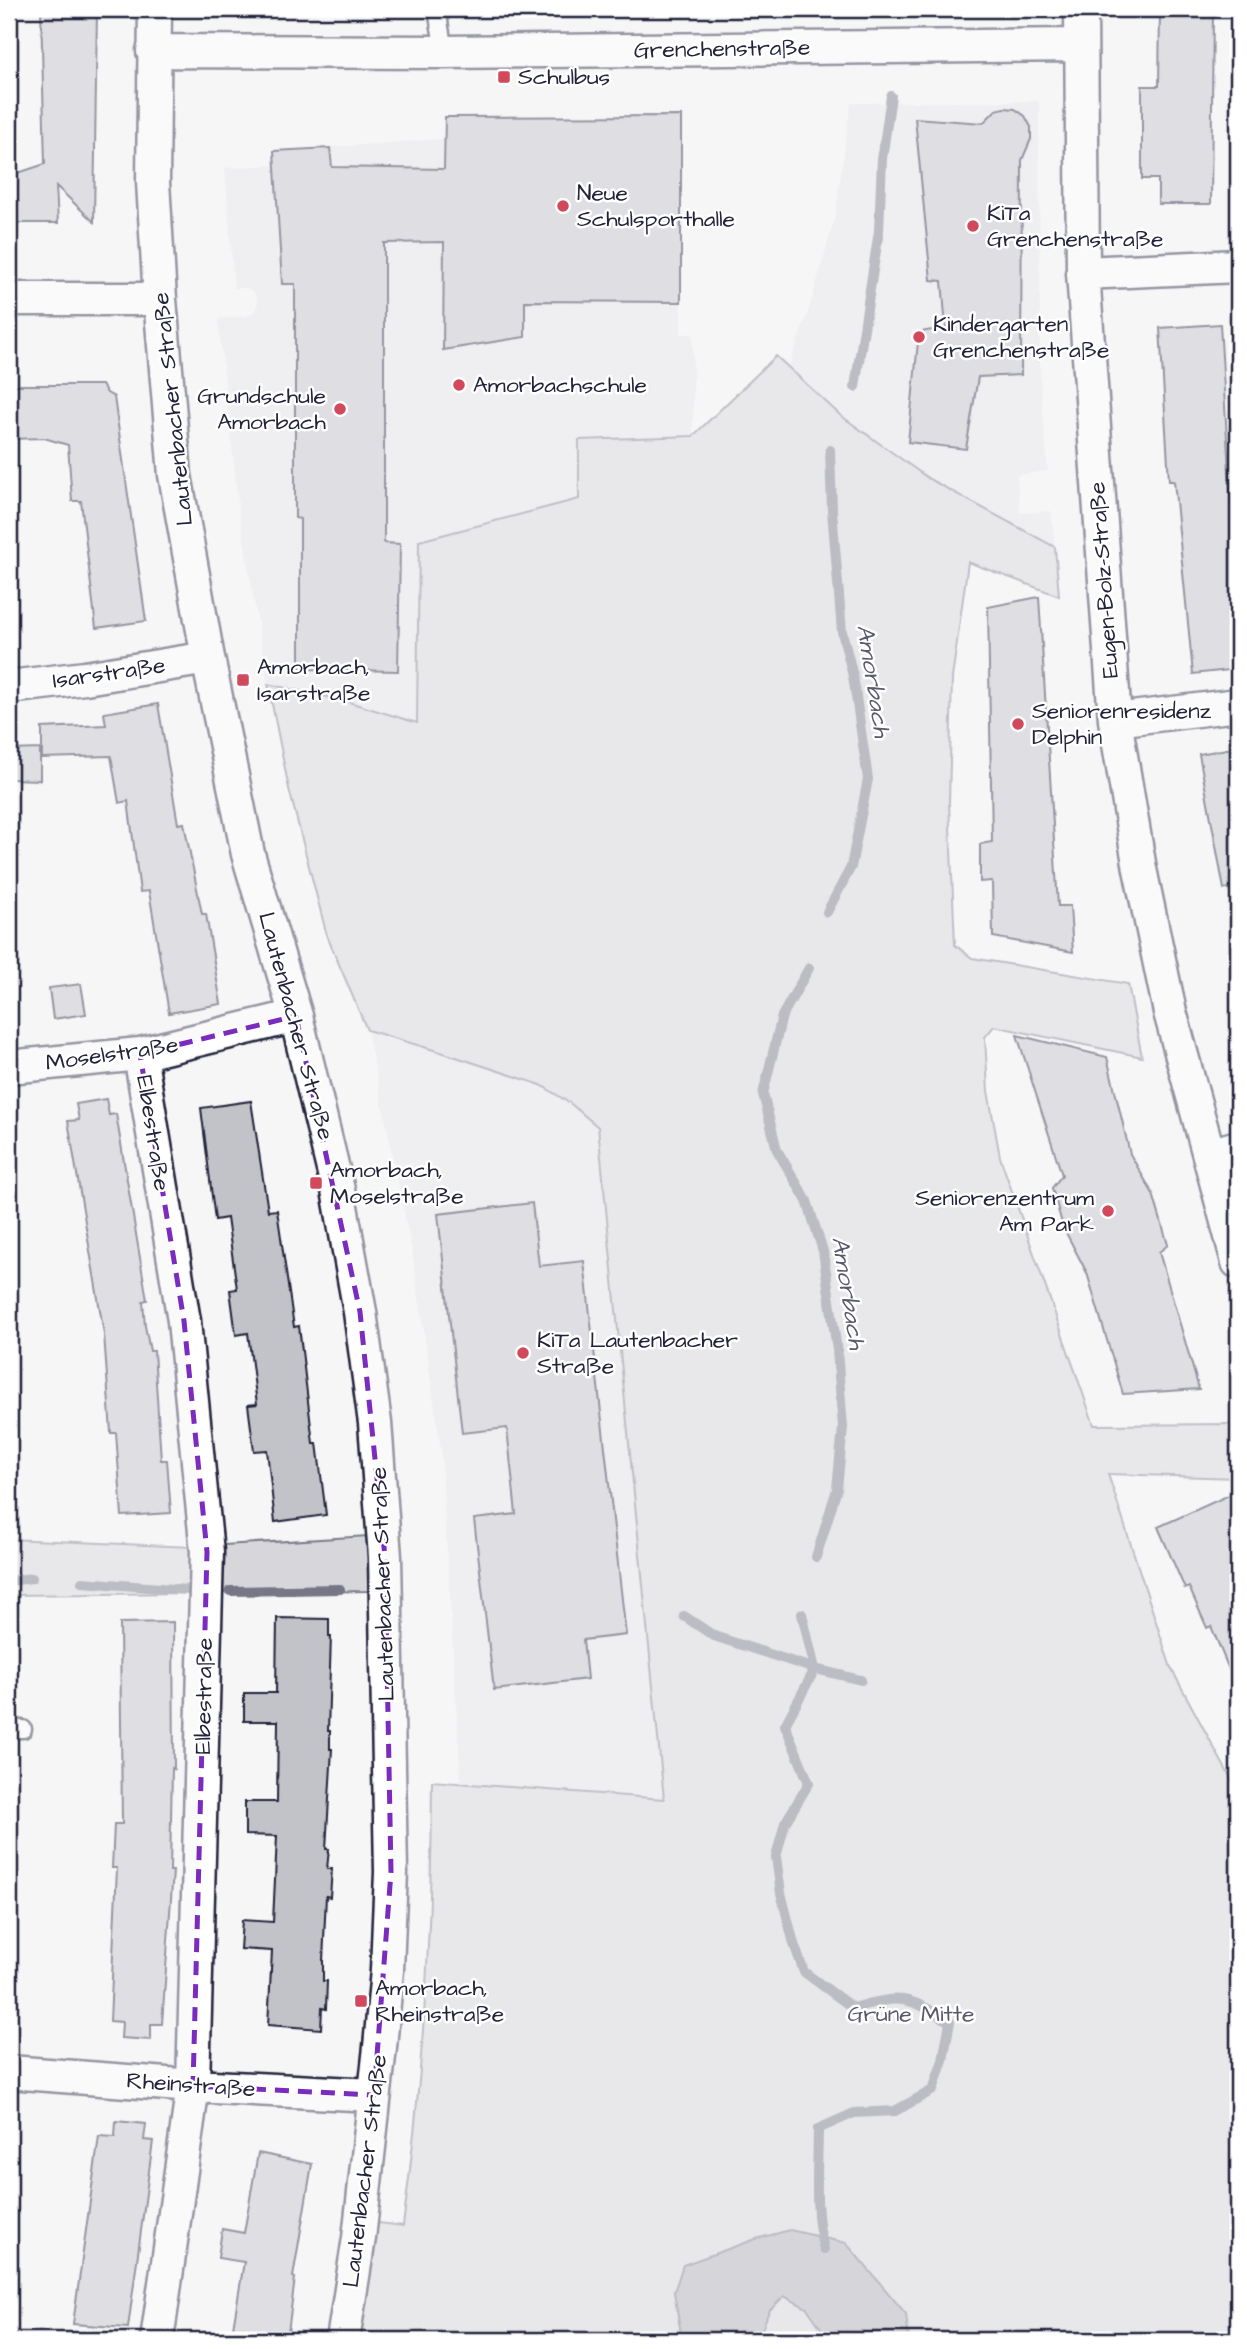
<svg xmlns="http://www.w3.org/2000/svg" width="1247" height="2349" viewBox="0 0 1247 2349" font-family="'Architects Daughter',sans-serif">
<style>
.built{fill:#e6e6e9}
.green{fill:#d7d7db;stroke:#7c7c8b;stroke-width:2}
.water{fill:#aeaeb7;stroke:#767685;stroke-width:2}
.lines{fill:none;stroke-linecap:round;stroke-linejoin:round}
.stream{stroke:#767685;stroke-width:10}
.building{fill:#c2c2c9;stroke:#22223b;stroke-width:2}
.service-casing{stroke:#22223b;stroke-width:21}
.minor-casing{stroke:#22223b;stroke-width:37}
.service{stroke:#fff;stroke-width:16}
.minor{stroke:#fff;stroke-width:32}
.marked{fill:none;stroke:#7b2cbf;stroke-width:5;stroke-dasharray:14 9;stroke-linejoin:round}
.poi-dot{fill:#d1495b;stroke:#fff;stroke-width:2.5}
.labels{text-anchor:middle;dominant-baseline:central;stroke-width:5;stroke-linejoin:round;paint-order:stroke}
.street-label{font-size:23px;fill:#22223b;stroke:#fff}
.poi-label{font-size:23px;fill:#22223b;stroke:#fff;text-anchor:start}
.park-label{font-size:23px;fill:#58586b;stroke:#fff}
.water-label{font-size:24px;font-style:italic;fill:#5a5a6d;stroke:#fff}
</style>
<rect width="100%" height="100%" fill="#f6f6f7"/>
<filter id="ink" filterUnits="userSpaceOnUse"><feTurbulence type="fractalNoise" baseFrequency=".0143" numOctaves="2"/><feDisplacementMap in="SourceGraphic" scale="14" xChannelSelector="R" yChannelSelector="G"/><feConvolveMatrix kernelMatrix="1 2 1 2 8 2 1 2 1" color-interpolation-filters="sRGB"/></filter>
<g filter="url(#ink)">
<path class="built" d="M1039 101 1040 381 1048 471 1017 475 1020 513 1051 511 1055 547 929 479 840 415 788 369 810 306 835 217 851 103Z
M681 116V334H693V436L580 440 579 499 419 541 417 723 342 700 268 684 239 511 218 319 247 316 255 311 258 302 255 293 247 288H234L225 168 274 165V151L444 139 445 117Z
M367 1030 444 1053 541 1085 571 1104 598 1127 664 1800 461 1783 441 1450 413 1256Z"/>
<path class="green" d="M776 356 840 415 929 479 1055 547 1059 596 968 562 952 678 949 803 955 945 972 958 1128 984 1142 1057 994 1026 985 1037 988 1091 1000 1157 1094 1425 1238 1424V1478L1108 1474 1171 1668 1238 1792V2340H358L378 2223 403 2226C423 2076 432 1932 432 1781L664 1799 598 1127 571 1104 541 1085 444 1053 367 1030 327 936 289 789 268 684 342 700 417 723 419 541 579 499V440L693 436Z
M368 1536 372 1591 9 1595V1539L192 1547Z"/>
<path class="water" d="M790 2230 846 2243 906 2314 909 2340H829L807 2308 784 2296 769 2311 758 2340H682L674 2292 683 2265 756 2239Z"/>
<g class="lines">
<path class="stream" d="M855 387 879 231 882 159 891 96
M827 912 851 867 868 779 853 676 842 632 832 510 830 450
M809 968 782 1016 763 1094 777 1150 807 1201 823 1251 837 1350 843 1427 837 1489 816 1557
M9 1581 32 1578
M82 1582 187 1590
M230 1591 340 1589
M802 1614 815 1669 785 1725 809 1783 785 1823 776 1857 781 1893 794 1944 804 1972 853 2008C902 1995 906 1995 950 2022L943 2060 933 2090 895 2111 854 2113 818 2129C818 2168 813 2211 824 2249
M684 1616 714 1636 815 1669 861 1680"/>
</g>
<path class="building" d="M41 9H97L94 222 56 186 58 223H9V172H21L45 164Z
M1160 9H1213L1211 204H1158V179H1142V86H1159Z
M1004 108 1015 109 1025 116 1031 127V139L1022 160 1021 375 978 377 966 449 908 442 919 332 946 328 942 281 931 280 915 118 983 123 996 110Z
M681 116V302L525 301V337L443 350 444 242 384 243V543L400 544 398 671 300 669V519L295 518V284H282L274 151 330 148 332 167 444 169 445 117Z
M1220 324 1232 520H1238V669L1193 674 1174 481H1169L1160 328Z
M9 385H102L107 393 114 397 146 621 96 628 81 501H72L68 445 44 438 9 439Z
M1039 597 1058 906H1070L1073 952 993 937 992 881 980 882V844L992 842 988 607Z
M158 704 178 824 184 823 202 914H206L221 1004 169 1013 149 891 140 892 128 801 119 803 111 756 42 758V728L106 725 104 713Z
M1238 747V887L1224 889 1199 754Z
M40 749V780L9 779V750Z
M81 984 86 1014 53 1019 49 988Z
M1017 1035 1107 1057 1130 1154 1153 1194 1168 1245 1159 1252 1199 1389 1123 1394 1087 1273 1063 1227 1052 1188 1062 1175Z
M106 1099 109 1115 116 1114 147 1300 143 1301 145 1326 150 1351H154L161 1460H167L171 1513 122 1516 116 1433H111L104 1334 68 1121 79 1120 76 1104Z
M251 1101 268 1211 277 1210 294 1327 299 1326 313 1443H317L326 1515 275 1522 267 1450 254 1451 248 1405 257 1404 248 1333 236 1335 230 1290 237 1289 227 1218 215 1220 201 1108Z
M532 1203 539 1266 584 1261 626 1635 583 1640 587 1679 494 1690 474 1519 516 1514 507 1428 462 1433 438 1214Z
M1238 1491V1691L1211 1626 1207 1628 1189 1587 1185 1589 1158 1527Z
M277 1618 329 1619V1636H331L328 1731H330V1749H332L326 1849H329L327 1869H332L330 1897 326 1896 323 1961V1981H327L326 2009 322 2008 321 2029 268 2025 272 1951 240 1949 242 1920 273 1922 277 1836 245 1835V1802H277L278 1721H244V1693H276Z
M173 1622 174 1769 172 1768 170 1871H173L162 2024H151V2040L121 2038 122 2022 110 2021 117 1868H112L114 1824H122L120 1623Z
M116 2121 146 2124 144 2140 153 2141 128 2328 73 2324 99 2136 115 2137Z
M258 2153 312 2164 293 2277 295 2278 287 2340H231L244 2262 218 2258 222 2229 244 2233Z"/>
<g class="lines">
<g class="service-casing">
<path id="service" d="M437 9 444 52
M9 1729H23"/>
</g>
<g class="minor-casing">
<path id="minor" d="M155 9 153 182 160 299 175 475 208 658 248 854 296 1016 338 1190 360 1312 375 1423 385 1557 391 1872 387 1970 380 2047 359 2238 343 2340
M1081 9 1083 273 1115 720 1140 869 1170 1012 1238 1262
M153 51 444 52 1081 45
M1083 273 1238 266
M9 299H160
M9 687 85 678 208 658
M1115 720 1238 705
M140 1054 184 1321 207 1552 193 2086 157 2340
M9 1067 140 1054 296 1016
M1209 1155 1238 1147
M9 2072 193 2086 374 2095"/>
</g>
<use href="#service" class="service"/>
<use href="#minor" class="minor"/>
</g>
</g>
<path d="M0 0H1247V2349H0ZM296 1016 360 1312 385 1557 391 1872 374 2095 193 2086 207 1552 184 1321 140 1054Z" fill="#f6f6f7" fill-opacity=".55" fill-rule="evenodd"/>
<path class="marked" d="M296 1016 360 1312 385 1557 391 1872 374 2095 193 2086 207 1552 184 1321 140 1054Z"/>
<g class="poi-dot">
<rect x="497" y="70" width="14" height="14" rx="3.5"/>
<circle cx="563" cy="206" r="7"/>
<circle cx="973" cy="226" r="7"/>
<circle cx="919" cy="337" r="7"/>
<circle cx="459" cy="385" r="7"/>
<circle cx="340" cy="409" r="7"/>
<rect x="236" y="673" width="14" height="14" rx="3.5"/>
<circle cx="1018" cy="724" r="7"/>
<rect x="309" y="1176" width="14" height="14" rx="3.5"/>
<circle cx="1108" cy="1211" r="7"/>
<circle cx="523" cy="1353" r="7"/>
<rect x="354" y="1994" width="14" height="14" rx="3.5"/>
</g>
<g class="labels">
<g class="street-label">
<text transform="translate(722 49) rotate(-1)">Grenchenstraße</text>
<text transform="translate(173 409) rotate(-96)">Lautenbacher Straße</text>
<text transform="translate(1104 580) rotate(-94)">Eugen-Bolz-Straße</text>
<text transform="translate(109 673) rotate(-8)">Isarstraße</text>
<text transform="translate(296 1026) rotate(75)">Lautenbacher Straße</text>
<text transform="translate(112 1054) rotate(-8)">Moselstraße</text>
<text transform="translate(153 1133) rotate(81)">Elbestraße</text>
<text transform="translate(383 1584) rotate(-92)">Lautenbacher Straße</text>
<text transform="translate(204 1696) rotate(-89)">Elbestraße</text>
<text transform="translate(191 2085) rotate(4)">Rheinstraße</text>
<text transform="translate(365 2171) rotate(-83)">Lautenbacher Straße</text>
</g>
<g class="poi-label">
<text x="518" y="77">Schulbus</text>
<text x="577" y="193">Neue<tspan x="577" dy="26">Schulsporthalle</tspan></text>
<text x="987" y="213">KiTa<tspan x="987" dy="26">Grenchenstraße</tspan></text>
<text x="933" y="324">Kindergarten<tspan x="933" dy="26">Grenchenstraße</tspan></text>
<text x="473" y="385">Amorbachschule</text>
<text x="326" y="396" text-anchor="end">Grundschule<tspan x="326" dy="26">Amorbach</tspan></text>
<text x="257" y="667">Amorbach,<tspan x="257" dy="26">Isarstraße</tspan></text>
<text x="1032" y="711">Seniorenresidenz<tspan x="1032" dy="26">Delphin</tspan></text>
<text x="330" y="1170">Amorbach,<tspan x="330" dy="26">Moselstraße</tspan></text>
<text x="1094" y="1198" text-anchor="end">Seniorenzentrum<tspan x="1094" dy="26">Am Park</tspan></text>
<text x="537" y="1340">KiTa Lautenbacher<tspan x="537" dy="26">Straße</tspan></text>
<text x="375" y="1988">Amorbach,<tspan x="375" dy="26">Rheinstraße</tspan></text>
</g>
<g class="park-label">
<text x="911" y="2014">Grüne Mitte</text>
</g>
<g class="water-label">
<text transform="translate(873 681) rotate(81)">Amorbach</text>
<text transform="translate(848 1293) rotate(81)">Amorbach</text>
</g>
</g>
<rect width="1247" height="2349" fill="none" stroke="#fff" stroke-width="35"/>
<rect x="18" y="18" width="1212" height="2314" fill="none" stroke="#22223b" stroke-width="2.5" filter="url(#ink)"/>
</svg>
